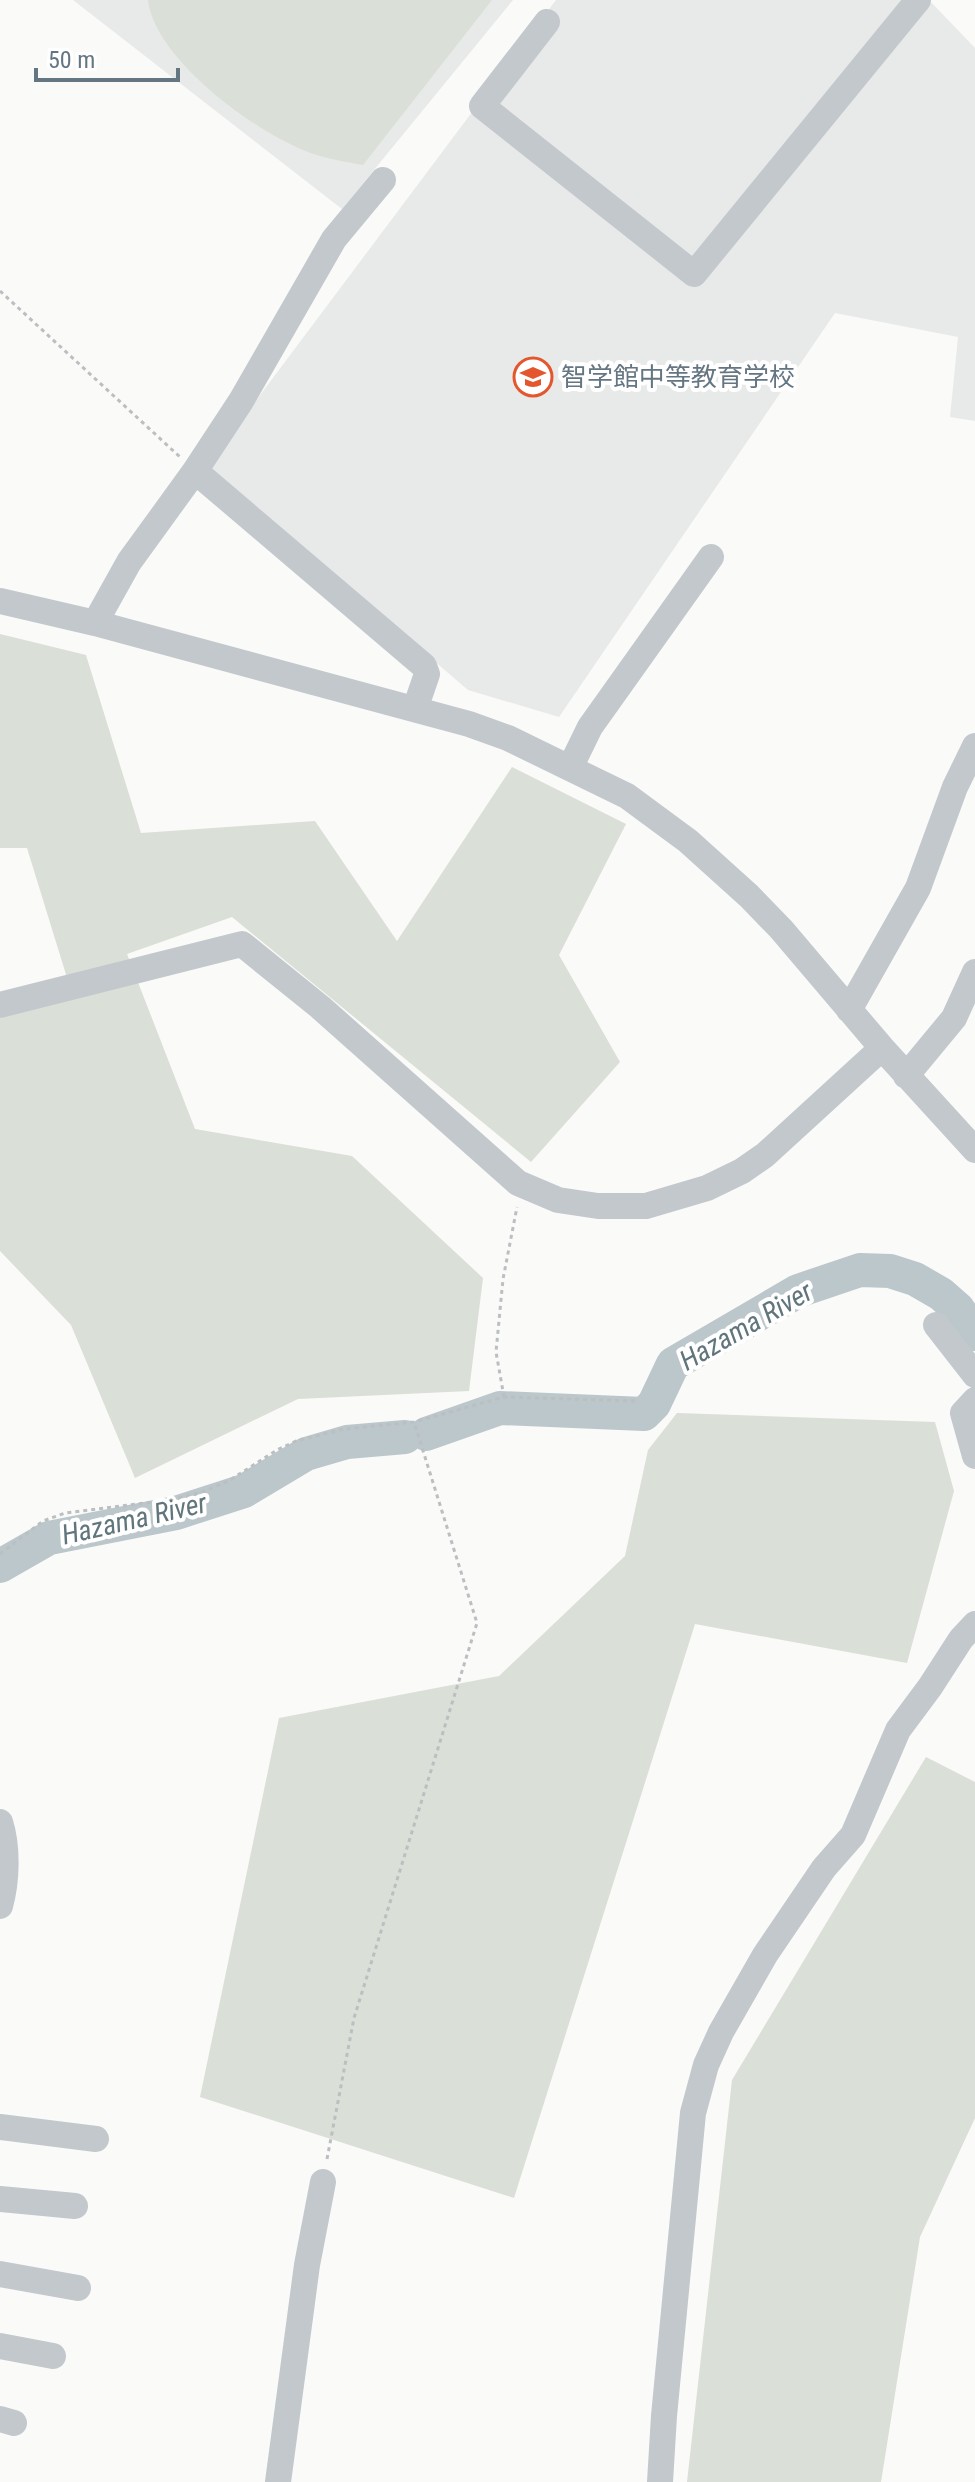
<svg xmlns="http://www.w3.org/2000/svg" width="975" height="2482" viewBox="0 0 975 2482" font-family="'Roboto Condensed','Noto Sans JP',sans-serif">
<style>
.built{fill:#e8e9e9}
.green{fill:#dadfd7}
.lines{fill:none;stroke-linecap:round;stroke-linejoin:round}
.river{stroke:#bbc7cb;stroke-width:34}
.path{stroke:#bbbfc2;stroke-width:3;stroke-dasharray:4 4;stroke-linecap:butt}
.minor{stroke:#c3c8cc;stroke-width:26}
.labels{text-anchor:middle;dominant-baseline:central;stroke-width:8;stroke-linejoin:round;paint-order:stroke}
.poi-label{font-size:26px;fill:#657683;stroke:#fff;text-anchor:start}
.water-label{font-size:28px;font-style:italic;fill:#60757c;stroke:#fff}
</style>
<rect width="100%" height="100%" fill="#fafaf8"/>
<path class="built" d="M73 0H513L342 209Z
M556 0H929L975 48V421L950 417 958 337 835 313 559 717 468 690 207 466Z"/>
<path class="green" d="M148 0H492L363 165C349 162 334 160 320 156 264 140 155 61 148 0Z
M0 634 86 655 141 833 315 821 397 941 512 767 626 824 559 955 620 1062 531 1162 232 917 127 954 195 1129 352 1156 483 1278 469 1391 298 1399 135 1478 71 1325 0 1251V1018L72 994 27 848H0Z
M677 1413 935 1422 954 1491 907 1663 695 1624 514 2198 200 2097 279 1718 499 1676 625 1556 648 1450Z
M926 1757 975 1782V2118L920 2237 881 2482H687L732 2080Z"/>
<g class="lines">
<path class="river" d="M426 1434 500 1408 644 1414 654 1404 673 1364 798 1291 860 1270 890 1271 915 1279 941 1294 958 1309 975 1334
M0 1566 49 1538 176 1513 244 1491 306 1454 347 1442 405 1437"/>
<path class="path" d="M0 291 180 457
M504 1397 496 1352 503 1279 517 1207
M0 1554 43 1521 65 1513 169 1500 203 1492 230 1480 277 1450 296 1441 344 1429 414 1422 504 1397 636 1401
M327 2159 354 2018 477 1623 414 1422"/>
<path class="minor" d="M547 22 482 106 694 274 918 0
M195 471 424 666 427 674 415 709
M0 601 95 623 469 724 508 738 627 796 688 841 749 896 781 929 882 1048 975 1150
M95 623 129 562 195 471 241 401 334 239 383 180
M570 768 590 727 711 557
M0 1005 242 944 320 1007 518 1183 558 1200 598 1206H646L707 1188 742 1171 765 1155 882 1048
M849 1010 918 888 955 787 975 746
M906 1076 954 1018 975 972
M936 1325 975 1375
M975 1400 963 1413 975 1456
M0 1822C8 1847 7 1881 0 1906
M0 2127 96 2139
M0 2199 75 2206
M0 2274 78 2288
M0 2346 53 2356
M0 2419 14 2423
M278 2482 307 2265 323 2182
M660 2482 664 2416 693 2113 706 2065 721 2032 765 1955 824 1868 853 1835 898 1730 930 1687 961 1639 975 1624"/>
</g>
<defs>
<g id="school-ring" transform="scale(2)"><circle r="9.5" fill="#fff" stroke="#e4572e" stroke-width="1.5"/><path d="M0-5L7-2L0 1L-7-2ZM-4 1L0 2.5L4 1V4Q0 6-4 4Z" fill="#e4572e"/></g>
</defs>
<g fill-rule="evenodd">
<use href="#school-ring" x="533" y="377"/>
</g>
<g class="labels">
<g class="poi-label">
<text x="561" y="377">智学館中等教育学校</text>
</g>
<g class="water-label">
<text transform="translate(746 1326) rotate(-30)">Hazama River</text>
<text transform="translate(134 1519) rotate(-13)">Hazama River</text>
</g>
</g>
<path d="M36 68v12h142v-12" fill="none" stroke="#657683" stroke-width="4"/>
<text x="48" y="68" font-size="24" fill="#657683" stroke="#ffffff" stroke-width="6" paint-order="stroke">50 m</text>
</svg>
